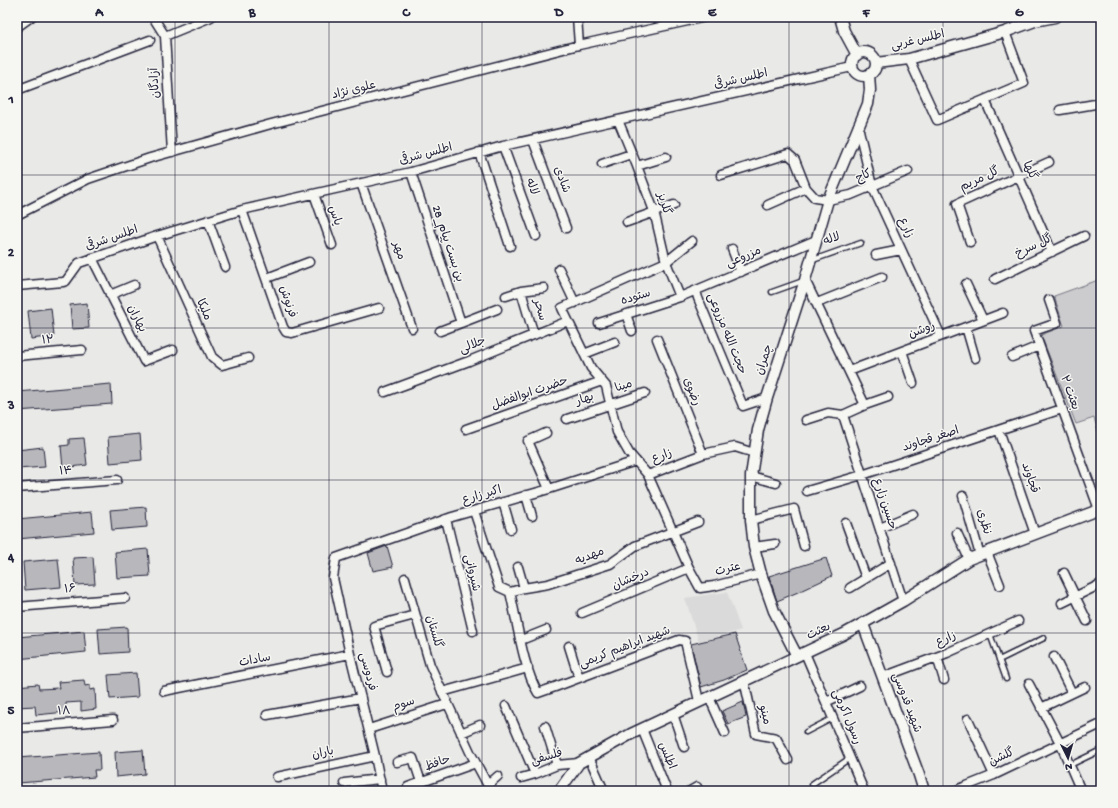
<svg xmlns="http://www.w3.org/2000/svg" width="1118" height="808" viewBox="0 0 1118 808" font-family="'Gochi Hand','Playpen Sans Arabic',sans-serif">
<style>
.built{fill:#dadada}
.green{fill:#ccccce;stroke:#777784}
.building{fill:#b8b8bc;stroke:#22223b}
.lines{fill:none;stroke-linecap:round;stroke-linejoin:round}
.service-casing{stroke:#22223b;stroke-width:7}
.minor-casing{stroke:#22223b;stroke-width:11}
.tertiary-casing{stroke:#22223b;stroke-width:13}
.service{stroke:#f6f6f2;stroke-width:4}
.minor{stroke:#f6f6f2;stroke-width:8}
.tertiary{stroke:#f6f6f2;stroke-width:10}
.grid{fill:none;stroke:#22223b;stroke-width:1;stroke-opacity:0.55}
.labels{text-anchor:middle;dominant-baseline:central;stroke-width:3;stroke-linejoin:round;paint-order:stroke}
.street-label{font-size:12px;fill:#22223b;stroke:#f6f6f2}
.neatline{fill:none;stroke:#22223b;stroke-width:1.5}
.grid-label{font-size:13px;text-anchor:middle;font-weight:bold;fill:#22223b}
</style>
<rect width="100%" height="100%" fill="#e9e9e7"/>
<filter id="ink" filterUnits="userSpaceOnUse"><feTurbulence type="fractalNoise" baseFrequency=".025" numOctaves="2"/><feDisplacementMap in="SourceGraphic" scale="8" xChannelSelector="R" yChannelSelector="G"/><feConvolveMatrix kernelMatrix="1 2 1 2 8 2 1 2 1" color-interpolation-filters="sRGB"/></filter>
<g filter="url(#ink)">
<path class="built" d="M727 592 741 630 699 642 685 598Z"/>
<path class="green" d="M1101 279V431L1098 432 1094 418 1076 424 1041 335 1064 326 1054 296Z"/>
<path class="building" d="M87 303 89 328 72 329 70 305Z
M51 308 54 336 31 339 28 311Z
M111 384 112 404 17 411V392Z
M140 434 142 460 110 463 108 437Z
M84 438 87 465 63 468 61 446 69 445V439Z
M43 447 45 467 17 469V450Z
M146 507 147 527 112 530 110 510Z
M92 512 94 532 17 539V519Z
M387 546 393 567 373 571 368 553Z
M148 549 150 576 117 578 115 552Z
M93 557 95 584 75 585 73 558Z
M826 558 832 576 798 592 777 601 769 576Z
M58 559 61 587 25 590 23 562Z
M127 627 128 652 100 654 98 629Z
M84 631 86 652 17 659V637Z
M735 634 747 670 724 680 701 687 691 644Z
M136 673 138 697 110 699 108 675Z
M84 680 85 686 90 685V690L95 689 96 709 81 711V702L66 703V712L36 715 35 706 17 707V686L38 684 39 689 59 688 58 682Z
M743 702 746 717 728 724 722 711Z
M143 750 145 774 116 777 115 752Z
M99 752 100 770H94L95 777 18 783 17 758Z"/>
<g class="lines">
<g class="service-casing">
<path id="service" d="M813 260 861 243
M772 292 803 281
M990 634 1006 679
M999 660 1044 638
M806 732 833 718
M1070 765 1101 750
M812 784 850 758"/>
</g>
<g class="minor-casing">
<path id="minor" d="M153 17 165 36 172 152
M577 17 579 45
M17 27 31 17
M165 36 211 17
M909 59 937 120 1024 83 1005 32
M17 90 150 40
M985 100 1052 252
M1060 110 1101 103
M618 120 637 166 654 211 666 262 680 297
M858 126 872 186 941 336
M533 140 566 228
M503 146 536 236
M479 152 510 246
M602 164 631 154
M637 166 666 157
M411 172 461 323
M721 175 788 154 795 160 806 188 815 198 828 200 851 195 908 171
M361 183 412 328
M314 194 332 245
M768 205 806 188
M242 210 283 327 286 332 292 333 379 308
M17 215 88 179 150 158 271 124 579 45 706 17
M208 220 225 267
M627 222 674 205
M157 236 212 357 222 365 248 358
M692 241 666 262 562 308 591 368 606 386 617 432 629 453 648 475 689 568 700 588 714 586 761 574
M970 242 957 204 1049 162
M732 249 741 272
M876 255 901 250
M92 258 144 361 173 350
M559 269 575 303
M267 278 309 262
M995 279 1084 236
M805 280 865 405
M966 284 983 320
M17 286 63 282 66 281 79 263 157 236 242 210 411 172 503 146 852 67
M521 291 534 335
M696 291 698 298 743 406 767 398
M110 295 134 285
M506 296 521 291 544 288
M1049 300 1057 323 1034 331 1101 515
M817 303 882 277
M626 314 632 331
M599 323 680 297 816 240
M966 327 975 358
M440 331 497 309
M657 339 703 454
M902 351 913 383
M584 354 615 342
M17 356 82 350
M1012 357 1039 346
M849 371 1003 313
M385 392 469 361 568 321
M843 415 903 601
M567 419 645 393
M806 420 828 413 843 415 865 405 888 397
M466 429 602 381
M999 430 1035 534
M546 433 528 441 549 489
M648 475 703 454 735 447 754 453
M751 476 776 483
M17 488 117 480
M807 491 862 475 1062 409
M526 495 532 516
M963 496 980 555
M503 502 511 529
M474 511 499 587 510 592
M446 519 473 631
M751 520 794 509 804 546
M846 523 866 578
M880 528 913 514
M957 533 969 559
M754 547 775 544
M987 552 1000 585
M518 567 524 588
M1064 573 1087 621
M405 578 430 665 471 754 491 791
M850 588 891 563
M510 592C517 621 523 668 538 693L555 687 679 640 685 641 699 701
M510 592 524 588 548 584 610 564 635 546 698 522
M1062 603 1101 584
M17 607 125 598
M582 613 689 568
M521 640 546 630
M569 646 579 678
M805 653 864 791
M937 657 944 680
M1054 657 1072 693
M387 672 374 626 415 615
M883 677 947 653 1018 621
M744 680 756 734 776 738 788 760
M1029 684 1060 743 1081 791
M164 691 350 654
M442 692 528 668
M709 697 725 733
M826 702 860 686
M506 706 535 774
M1041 708 1085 687
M673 714 684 747
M267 715 361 698
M968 719 994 775
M545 726 557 765
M17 728 113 720
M369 729 447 704
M642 729 667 791
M461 733 480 725
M589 757 604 791
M397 762 413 758 421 782
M277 777 375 756
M521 778 535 774 557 765 579 763
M344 783 380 779
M488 785 498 776
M408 787 476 763
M382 791 375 756 350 654 333 578 336 558 452 517 549 489 636 461
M690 791 697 787
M954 791 994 775 1101 724"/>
</g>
<g class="tertiary-casing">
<path id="tertiary" d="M840 17 844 31 857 55
M852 64a12 12 0 1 1 24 0a12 12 0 1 1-24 0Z
M876 63 909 59 1005 32 1035 21 1055 17
M863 624 919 775 924 791
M797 656 774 611 761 574 754 547 751 520V476L758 430 767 398 805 280 828 200 868 104 870 90 869 74
M559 791 579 763 631 734 844 634 903 601 969 559 1101 509"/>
</g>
<use href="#service" class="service"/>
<use href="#minor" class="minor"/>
<use href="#tertiary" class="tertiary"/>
</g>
</g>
<path class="grid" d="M175 17V791M329 17V791M482 17V791M636 17V791M789 17V791M943 17V791M17 175H1101M17 328H1101M17 480H1101M17 633H1101"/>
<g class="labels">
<g class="street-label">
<text transform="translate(918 41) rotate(-13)">اطلس غربی</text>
<text transform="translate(741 80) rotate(-13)">اطلس شرقی</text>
<text transform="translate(156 83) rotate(-93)">آزادگان</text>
<text transform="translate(354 91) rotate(-14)">علوی نژاد</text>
<text transform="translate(426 155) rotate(-15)">اطلس شرقی</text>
<text transform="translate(1029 171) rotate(66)">گلها</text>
<text transform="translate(864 177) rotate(-23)">کاج</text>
<text transform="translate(561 180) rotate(69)">شادی</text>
<text transform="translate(980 180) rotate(-25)">گل مریم</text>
<text transform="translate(531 187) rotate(70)">لاله</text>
<text transform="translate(663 204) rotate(72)">گلریز</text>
<text transform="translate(334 216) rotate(71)">یاس</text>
<text transform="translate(905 228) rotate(66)">زارع</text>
<text transform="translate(112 239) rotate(-19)">اطلس شرقی</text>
<text transform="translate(832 240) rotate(-19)">لاله</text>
<text transform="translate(447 244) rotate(72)">بن بست پیام_28</text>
<text transform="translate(1034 247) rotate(-25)">گل سرخ</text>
<text transform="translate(398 251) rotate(71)">مهر</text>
<text transform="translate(744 258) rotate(-23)">مزروعی</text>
<text transform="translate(636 298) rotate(-17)">ستوده</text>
<text transform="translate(287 302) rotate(72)">فرنوش</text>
<text transform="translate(203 310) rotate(66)">ملیکا</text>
<text transform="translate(539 310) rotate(74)">سحر</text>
<text transform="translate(136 319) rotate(63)">بهاران</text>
<text transform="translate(922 331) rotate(-21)">روشن</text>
<text transform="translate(726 334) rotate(68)">حجت الله مزروعی</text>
<text transform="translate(48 341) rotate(-5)">۱۲</text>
<text transform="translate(473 346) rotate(-22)">جلالی</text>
<text transform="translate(765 360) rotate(-72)">چمران</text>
<text transform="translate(624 387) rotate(-18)">مینا</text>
<text transform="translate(691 392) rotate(68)">رضوی</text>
<text transform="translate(1069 393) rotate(70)">بعثت ۲</text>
<text transform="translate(530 394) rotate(-19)">حضرت ابوالفضل</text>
<text transform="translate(585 400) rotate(-18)">بهار</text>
<text transform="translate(931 440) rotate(-18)">اصغر قجاوند</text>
<text transform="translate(662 457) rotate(-21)">زارع</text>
<text transform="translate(66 472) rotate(-5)">۱۴</text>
<text transform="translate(1029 478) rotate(71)">قجاوند</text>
<text transform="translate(482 496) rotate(-16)">اکبر زارع</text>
<text transform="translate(884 504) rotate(72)">حسین زارع</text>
<text transform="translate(983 522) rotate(74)">نظری</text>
<text transform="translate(590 557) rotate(-21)">مهدیه</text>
<text transform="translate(728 570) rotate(-14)">عترت</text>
<text transform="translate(471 573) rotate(77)">شیروانی</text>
<text transform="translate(631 580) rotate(-23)">درخشان</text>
<text transform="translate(70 590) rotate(-5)">۱۶</text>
<text transform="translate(433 632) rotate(74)">گلستان</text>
<text transform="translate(819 632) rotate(-26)">بعثت</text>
<text transform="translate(946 640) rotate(-23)">زارع</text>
<text transform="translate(625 648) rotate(-21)">شهید ابراهیم کریمی</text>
<text transform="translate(255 661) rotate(-11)">سادات</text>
<text transform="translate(367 672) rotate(76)">فردوسی</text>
<text transform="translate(906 703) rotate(69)">شهید قدوسی</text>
<text transform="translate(404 705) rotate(-18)">سوم</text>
<text transform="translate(64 712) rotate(-4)">۱۸</text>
<text transform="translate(764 715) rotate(78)">مینو</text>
<text transform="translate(846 717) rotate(67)">رسول اکرمی</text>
<text transform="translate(323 754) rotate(-12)">باران</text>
<text transform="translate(666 756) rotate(67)">اطلس</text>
<text transform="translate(547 758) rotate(-16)">فلسفی</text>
<text transform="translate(1002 758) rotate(-25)">گلشن</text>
<text transform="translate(438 764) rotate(-19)">حافظ</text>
</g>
</g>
<rect width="1118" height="808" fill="none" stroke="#f6f6f2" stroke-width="44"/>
<g transform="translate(1068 758) rotate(175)" stroke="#f6f6f2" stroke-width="3" paint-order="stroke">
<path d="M0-3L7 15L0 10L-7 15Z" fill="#22223b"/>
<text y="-6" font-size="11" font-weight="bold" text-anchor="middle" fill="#22223b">N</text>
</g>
<rect x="22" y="22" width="1074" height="764" class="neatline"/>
<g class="grid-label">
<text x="99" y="16">A</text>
<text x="252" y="16">B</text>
<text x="406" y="16">C</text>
<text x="559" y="16">D</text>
<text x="712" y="16">E</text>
<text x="866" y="16">F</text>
<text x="1019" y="16">G</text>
<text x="11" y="103">1</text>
<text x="11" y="256">2</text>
<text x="11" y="409">3</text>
<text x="11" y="561">4</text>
<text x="11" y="714">5</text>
</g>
</svg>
